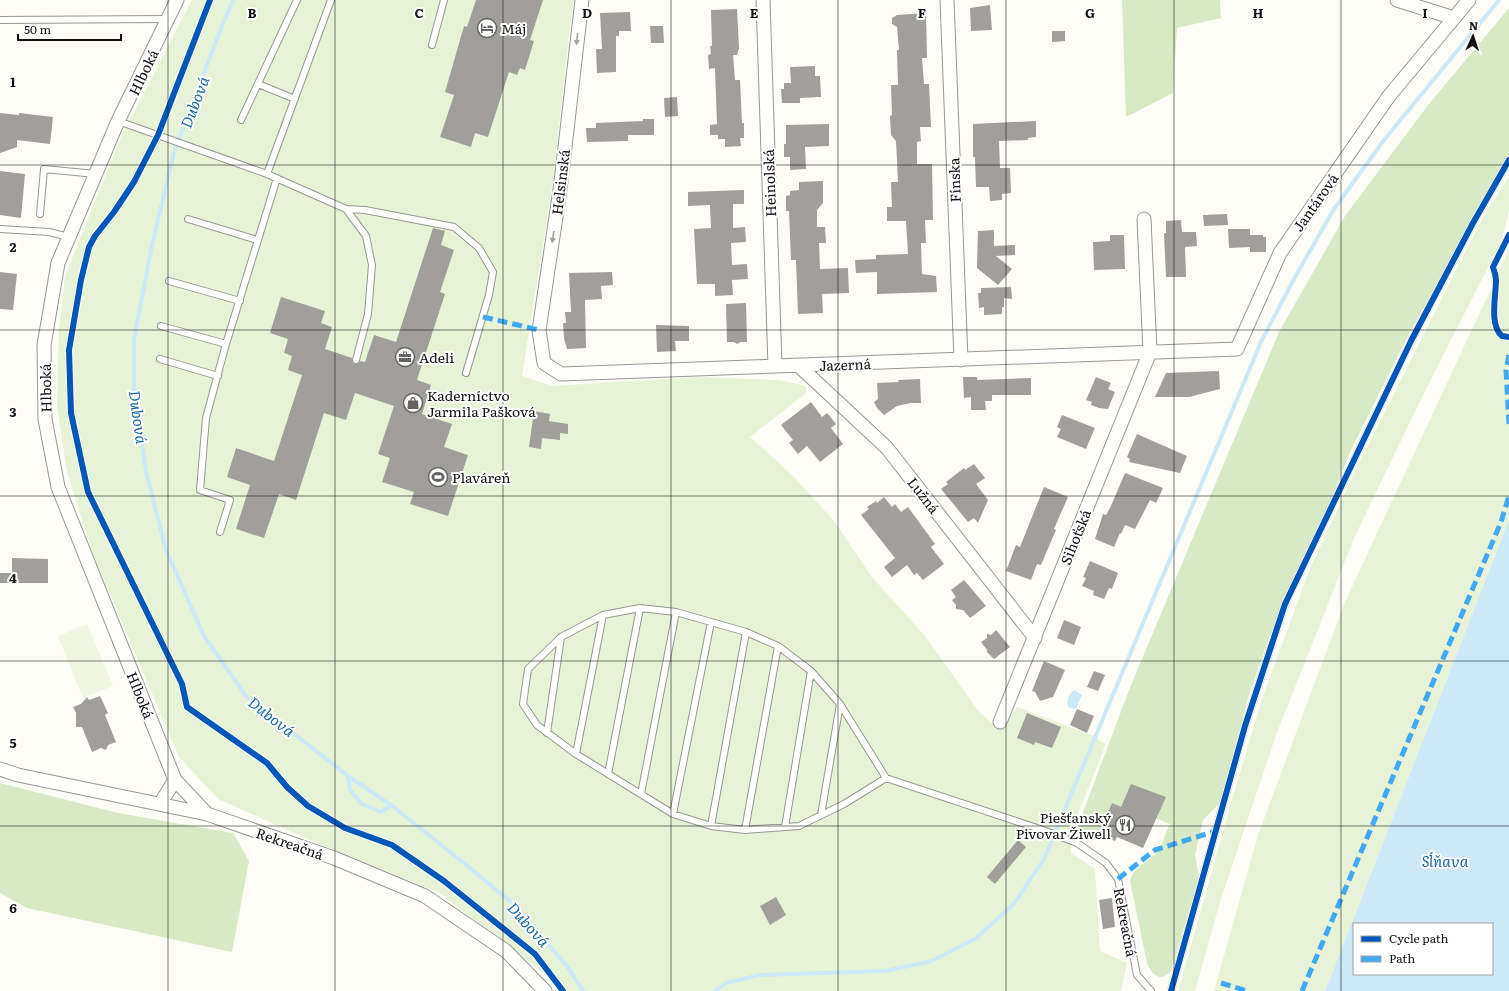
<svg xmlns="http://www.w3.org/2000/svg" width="1509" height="991" viewBox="0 0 1509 991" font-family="Literata,serif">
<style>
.green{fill:#e7f3d7}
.forest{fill:#d8eac5}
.pitch{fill:#f0f6e1}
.water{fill:#cde8f7;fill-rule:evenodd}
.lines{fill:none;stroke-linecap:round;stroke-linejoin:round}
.stream{stroke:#cde8f7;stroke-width:4}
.building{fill:#a19f9c}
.service-casing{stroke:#979795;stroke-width:8}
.minor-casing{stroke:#979795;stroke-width:15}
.service{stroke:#fffffe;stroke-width:6}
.minor{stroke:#fffffe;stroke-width:13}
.quiet{stroke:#3fa9f5;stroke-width:5;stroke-dasharray:10 5;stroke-linecap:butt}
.cycleway-casing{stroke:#fff;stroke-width:8}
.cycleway{stroke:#0057b8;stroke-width:6}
.oneway{fill:#a0a09f}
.grid{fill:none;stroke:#111;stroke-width:1;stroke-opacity:0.55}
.labels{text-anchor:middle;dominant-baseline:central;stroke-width:4;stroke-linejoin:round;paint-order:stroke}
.poi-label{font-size:14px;fill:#111;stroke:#fff;text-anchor:start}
.street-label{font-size:14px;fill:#111;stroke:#fff}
.water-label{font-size:15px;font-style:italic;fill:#1768a6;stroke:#fff}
.grid-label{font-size:13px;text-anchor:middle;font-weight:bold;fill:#111;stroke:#fff;stroke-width:4;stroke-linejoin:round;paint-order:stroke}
</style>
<rect width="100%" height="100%" fill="#fdfcf7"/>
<path class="green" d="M192 0H573L553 181 522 376 552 386 696 377 779 380 806 386V393L750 437 792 475 834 521 872 577 925 636 979 712 999 729 1017 707 1091 735 1106 744 1072 829 1071 853 1095 869 1100 951 1127 963 1121 991H567L438 892 326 847 218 799 179 757 93 554 67 472 57 407 59 329 65 276 121 137Z
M1509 177V210L1502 240 1424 393 1355 536 1276 735 1220 902 1195 991H1178L1234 793 1261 702 1309 571 1354 473 1483 217Z
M1509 250V520L1326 989 1325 991H1214L1258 835 1345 602Z"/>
<path class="forest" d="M1122 0H1220L1221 18 1177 28 1173 93 1126 117Z
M1509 8V155L1491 183 1408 336 1352 448 1332 497 1282 601 1249 695 1219 804 1203 820 1195 855 1199 876 1171 971C1160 983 1152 975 1147 963L1130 881C1134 865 1148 863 1157 852 1162 846 1166 831 1170 824L1156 818 1143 848 1117 837 1115 841 1099 834 1076 831 1129 690 1279 332 1345 216 1429 104Z
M0 783 118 813 233 833 249 861 232 952 27 908 0 893Z"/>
<path class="pitch" d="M87 624 113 686 83 698 58 636Z"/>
<path class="water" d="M1509 520V991H1325L1326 989ZM1354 924H1492V974H1354Z
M1074 690 1082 695 1076 709 1068 707C1066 700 1069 694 1074 690Z"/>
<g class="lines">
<path class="stream" d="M233 0 218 36 174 152 152 245 134 339V391L146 471 166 550 204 636 246 696 348 776 391 805 465 864 517 907 569 969 583 991
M348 776 350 790 362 804 381 812 391 805
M715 991 726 983 760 975 885 971 932 961 975 939 1014 904 1044 859 1261 342 1295 277 1334 209 1384 140 1499 0"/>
</g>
<path class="building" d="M476 0H543L530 40 534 41 525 70 520 68 517 75 509 72 488 137 475 133 471 147 440 137 454 95 445 92 464 26 467 27Z
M990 5 992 30 971 31 970 8Z
M737 9 739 48 737 55H733L735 80H740L742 123H744V138H740L741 146 725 147V139H718V135H710V125L717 124 715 68 709 69 708 55 711 54 710 46H712L711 10Z
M630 12 631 31H619V36H616V72L597 73 596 49H602L600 13Z
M926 13 927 58H922L924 84H929L931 127H920L921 141 917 142V164H932L933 220H925L926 243H921L922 274 936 276 937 292 877 294V272L856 273 855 260 876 259V255L908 254 906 221H887V207H892L891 182H898L896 141 891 135 890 116 892 115 891 85H898L897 50H899L897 27 892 24V18L897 15Z
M650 26H663L664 43H651Z
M1052 31H1065V41L1052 42Z
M815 66V76H820L821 97 800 98V103H782L781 89H784V83H791L790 67Z
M677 97 678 116 665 117 664 98Z
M0 113 19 115V113L53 117 50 144 17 140V147L0 153Z
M643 119H654V135H628V141L587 142 586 128H596V123L643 121Z
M1036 121V137L1028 138V140L999 141 1000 168H1010L1011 193 1002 194V200L990 201 989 187H976L975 157H973V124Z
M829 124V146L805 147 806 169 790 170V157H784V144H786V125Z
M0 171 25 174 21 218 0 215Z
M823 181V203L817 210V227H825L826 243H819L820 269 848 268 849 293 822 294 823 313 798 314 796 260H791L789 211H786V196L790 195V191L799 190V182Z
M744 190V204H733V228L745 227 746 242 731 243 732 265 747 264 748 279 732 280 733 295 715 296V284H697L694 229 711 228 710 205 688 206V192Z
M1227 214 1228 225 1204 226 1203 215Z
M1181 220 1182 232H1196L1197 246 1185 247 1186 277H1166L1164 233H1166V221Z
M433 228 445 231 441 245 454 250 440 292 445 294 417 380 431 385 422 414 452 424 444 447 468 455 448 516 410 504 414 492 382 482 390 458 378 454 394 406 355 393 346 420 324 413 296 500 279 494 264 538 236 529 250 485 227 477 236 448 274 461 302 375 288 370 292 356 284 353 288 339 270 333 281 297 325 311 321 323 332 327 325 349 352 358V362L354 364H358L360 361 365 362 374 335 396 342Z
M1228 229H1250V235H1263V237H1266V252H1250V247L1229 248Z
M994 230V246L1015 245V255L996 256 1012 269 998 285 977 268 978 231Z
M1110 235H1124L1125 269 1094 270 1093 242 1110 241Z
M0 272 17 274 13 310 0 309Z
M612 272 613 285 601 286 602 299 585 300 586 348 567 349 564 338 563 323H566L565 312H571L569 273Z
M1011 287 1012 299 1004 298V307H1002V314L984 315V307L979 308 978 293H981V288Z
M746 303 747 342H741L737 344 734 342H727L726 304Z
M656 325 689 326V341H675L676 351 657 352Z
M1219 371 1220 389 1189 397H1155L1166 373Z
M963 377H977V380L1031 378V395H992V401H985L986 410H971V397L964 398Z
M1096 377 1111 383 1108 389 1115 392 1108 409 1099 408 1091 405 1092 402 1086 400Z
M920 379 921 403H911L897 406 884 415 877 408 874 402 878 399 877 383 899 382 898 380Z
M811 402 822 417 827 413 836 424 831 428 843 444 820 462 807 446 798 454 789 443 793 440 781 425Z
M534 411 550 414 549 421 568 424V434L560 433V440L542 438 541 449 529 447Z
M1062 415 1095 428 1086 449 1057 437 1061 429 1057 427Z
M1137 434 1187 456 1180 473 1129 462 1130 459 1127 457Z
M974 464 985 478 976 484 988 500 978 523 974 518 968 522 941 489 948 484 946 482 964 468 965 470Z
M1125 473 1163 488 1156 503 1150 500 1135 529 1125 525 1121 534 1120 533 1114 547 1095 539 1103 514 1106 515 1110 508Z
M1044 487 1068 497 1054 529 1056 530 1041 565 1037 564 1031 580 1006 571 1016 545 1020 547Z
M884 497 892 507 895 504 901 512 908 507 935 544 931 547 944 564 923 580 917 573 914 575 907 565 892 577 884 567 895 558 861 515 869 509 867 507 876 501 877 503Z
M12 558 48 559V583H0V573H12Z
M1090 561 1118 573 1112 589 1109 588 1104 599 1093 595 1094 591 1082 586 1086 578 1083 577Z
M964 580 986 606 970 618 963 610 956 609V605L952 600 956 597 951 590Z
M1064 620 1081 627 1074 645 1057 638Z
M996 630 1010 647 994 659 987 652V650L981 642 987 638V634L991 635Z
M1044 661 1065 670 1053 697 1040 701 1035 692 1032 691Z
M1094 671 1105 675 1098 691 1087 687Z
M100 696 108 713 105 715 116 742 108 745 106 750 101 748 92 752 82 727H76V713L73 707 81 704 87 697 89 700Z
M1077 709 1094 716 1087 733 1070 725Z
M1027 713 1061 727 1052 748 1035 742 1034 745 1017 738Z
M1131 784 1166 797 1143 848 1117 837 1115 841 1099 834 1112 803 1121 807Z
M1018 840 1026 847 995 884 987 877Z
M776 897 786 915 770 925 760 906Z
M1112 898 1115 927 1103 929 1099 900Z"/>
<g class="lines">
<g class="service-casing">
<path id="service" d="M0 20 167 19
M432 45 444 0
M258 84 295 99
M241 120 297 0
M118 121 267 174 346 209 366 236 372 265 368 314 356 360
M267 174 331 0
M346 209 365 210 454 227 479 248 493 272 489 295 466 373
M40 214 44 169 96 174
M188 219 257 240
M0 229 49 232 69 237
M169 281 240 301
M161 326 226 344
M160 359 218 376
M220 532 230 500 200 490 206 418 226 344 277 178
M547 733 561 637
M576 754 603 615
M608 774 640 608
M886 778 844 804 799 826 745 830 711 826 673 814 576 754 537 725 523 704 528 669 561 637 603 615 640 608 676 612 746 632 778 646 811 671 840 704 886 778 1043 830 1077 843 1106 863 1118 879 1137 975 1151 991
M641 794 676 612
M673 814 711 622
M821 815 840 704
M711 826 746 632
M785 827 811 671
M745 830 778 646
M1171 991 1245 726 1285 604 1411 341 1473 223 1509 160"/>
</g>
<g class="minor-casing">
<path id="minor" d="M177 0 118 121 58 263 44 345 45 419 58 487 175 780 207 814
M582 0 560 190 539 330 544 363 561 374 1237 349 1280 253 1389 96 1469 0
M763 0 775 366
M947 0 961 360
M1397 0 1454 18
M799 366 887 448 1035 638
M1000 722 1150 352 1144 219
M0 769 18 775 207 814 334 858 425 896 506 951 545 991
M160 804 175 780"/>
</g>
<use href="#service" class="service"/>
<use href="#minor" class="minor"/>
<path class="quiet" d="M483 317 539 330
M1509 355 1506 370 1509 424
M1118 879 1155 850 1216 831
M1221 983 1247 991
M1302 991 1501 522 1509 496"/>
<g class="cycleway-casing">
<path id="cycleway" d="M210 0 158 135 134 182 114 212 95 236 89 247 81 280 69 350 71 413 88 492 182 684 187 707 267 763 287 787 308 806 345 828 392 845 444 881 535 954 563 991
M1509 235 1493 267C1494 271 1496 275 1496 280 1496 296 1489 325 1502 336L1509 337
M1171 991 1245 726 1285 604 1411 341 1473 223 1509 160"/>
</g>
<use href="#cycleway" class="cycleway"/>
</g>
<defs><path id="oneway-solid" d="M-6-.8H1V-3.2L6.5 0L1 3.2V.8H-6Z"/></defs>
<g class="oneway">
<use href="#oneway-solid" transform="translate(577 39) rotate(96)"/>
<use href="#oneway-solid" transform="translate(553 237) rotate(99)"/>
</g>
<path class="grid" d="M168 0V991M335 0V991M503 0V991M671 0V991M838 0V991M1006 0V991M1174 0V991M1341 0V991M0 165H1509M0 330H1509M0 496H1509M0 661H1509M0 826H1509"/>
<defs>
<g id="hotel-ring" transform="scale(1)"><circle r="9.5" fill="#fff" stroke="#646362" stroke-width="1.5"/><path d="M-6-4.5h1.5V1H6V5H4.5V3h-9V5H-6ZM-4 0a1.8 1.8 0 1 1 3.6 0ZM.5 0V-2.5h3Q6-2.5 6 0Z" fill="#646362"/></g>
<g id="office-ring" transform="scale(1)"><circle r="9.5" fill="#fff" stroke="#646362" stroke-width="1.5"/><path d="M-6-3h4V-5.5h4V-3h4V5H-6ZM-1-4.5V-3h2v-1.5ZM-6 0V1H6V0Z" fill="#646362"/></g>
<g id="shop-ring" transform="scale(1)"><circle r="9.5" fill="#fff" stroke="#646362" stroke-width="1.5"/><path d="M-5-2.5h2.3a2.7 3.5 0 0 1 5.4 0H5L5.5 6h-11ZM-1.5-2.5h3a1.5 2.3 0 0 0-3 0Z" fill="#646362"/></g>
<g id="stadium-ring" transform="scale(1)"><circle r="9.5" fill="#fff" stroke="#646362" stroke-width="1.5"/><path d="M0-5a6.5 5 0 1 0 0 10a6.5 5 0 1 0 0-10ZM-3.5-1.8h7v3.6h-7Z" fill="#646362"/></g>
<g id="restaurant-ring" transform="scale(1)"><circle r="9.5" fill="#fff" stroke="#646362" stroke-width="1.5"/><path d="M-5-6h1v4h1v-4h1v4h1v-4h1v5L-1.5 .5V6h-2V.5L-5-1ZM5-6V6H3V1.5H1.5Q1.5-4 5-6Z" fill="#646362"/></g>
</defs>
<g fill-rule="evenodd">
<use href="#hotel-ring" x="487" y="28"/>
<use href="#office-ring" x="405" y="357"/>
<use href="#shop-ring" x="413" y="403"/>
<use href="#stadium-ring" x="438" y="477"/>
<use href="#restaurant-ring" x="1125" y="825"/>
</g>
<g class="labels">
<g class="poi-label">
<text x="501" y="28">Máj</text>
<text x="419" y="357">Adeli</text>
<text x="427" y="395">Kaderníctvo<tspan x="427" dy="16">Jarmila Pašková</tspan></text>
<text x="452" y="477">Plaváreň</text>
<text x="1111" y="817" text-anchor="end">Piešťanský<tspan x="1111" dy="16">Pivovar Žiwell</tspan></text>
</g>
<g class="street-label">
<text transform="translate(143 72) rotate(-64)">Hlboká</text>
<text transform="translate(954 180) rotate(-92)">Fínska</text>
<text transform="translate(560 182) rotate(-83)">Helsinská</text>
<text transform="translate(769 183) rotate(-92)">Heinolská</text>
<text transform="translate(1315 202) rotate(-55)">Jantárová</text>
<text transform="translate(845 364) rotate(-2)">Jazerná</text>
<text transform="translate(45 388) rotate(-91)">Hlboká</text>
<text transform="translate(924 495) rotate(52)">Lužná</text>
<text transform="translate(1075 537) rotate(-68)">Sihoťská</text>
<text transform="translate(141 695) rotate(68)">Hlboká</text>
<text transform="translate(290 843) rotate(19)">Rekreačná</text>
<text transform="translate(1126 922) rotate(79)">Rekreačná</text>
</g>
<g class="water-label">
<text transform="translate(194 102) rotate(-69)">Dubová</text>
<text transform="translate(139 417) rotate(82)">Dubová</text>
<text transform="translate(272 716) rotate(38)">Dubová</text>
<text x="1445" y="860">Sĺňava</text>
<text transform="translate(529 924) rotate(48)">Dubová</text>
</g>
</g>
<g class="grid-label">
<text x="252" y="18">B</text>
<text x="419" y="18">C</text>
<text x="587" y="18">D</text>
<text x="754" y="18">E</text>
<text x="922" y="18">F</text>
<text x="1090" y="18">G</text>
<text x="1258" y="18">H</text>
<text x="1425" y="18">I</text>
<text x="13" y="87">1</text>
<text x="13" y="252">2</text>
<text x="13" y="417">3</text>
<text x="13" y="583">4</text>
<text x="13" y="748">5</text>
<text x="13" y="913">6</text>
</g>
<rect x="1353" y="923" width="140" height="52" fill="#ffffff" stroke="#a0a0a0"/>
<rect x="1361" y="936" width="20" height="6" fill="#0057b8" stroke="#a0a0a0"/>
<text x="1389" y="943" font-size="12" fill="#111111">Cycle path</text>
<rect x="1361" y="956" width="20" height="6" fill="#3fa9f5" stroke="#a0a0a0"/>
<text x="1389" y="963" font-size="12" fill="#111111">Path</text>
<g transform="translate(1473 36) rotate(3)" stroke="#ffffff" stroke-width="3" paint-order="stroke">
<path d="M0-3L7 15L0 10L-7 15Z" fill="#111111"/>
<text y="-6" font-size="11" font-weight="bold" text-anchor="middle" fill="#111111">N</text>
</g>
<path d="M18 34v6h103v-6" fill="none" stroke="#111111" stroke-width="2"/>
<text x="24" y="34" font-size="12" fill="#111111" stroke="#ffffff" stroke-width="3" paint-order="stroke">50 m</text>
</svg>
